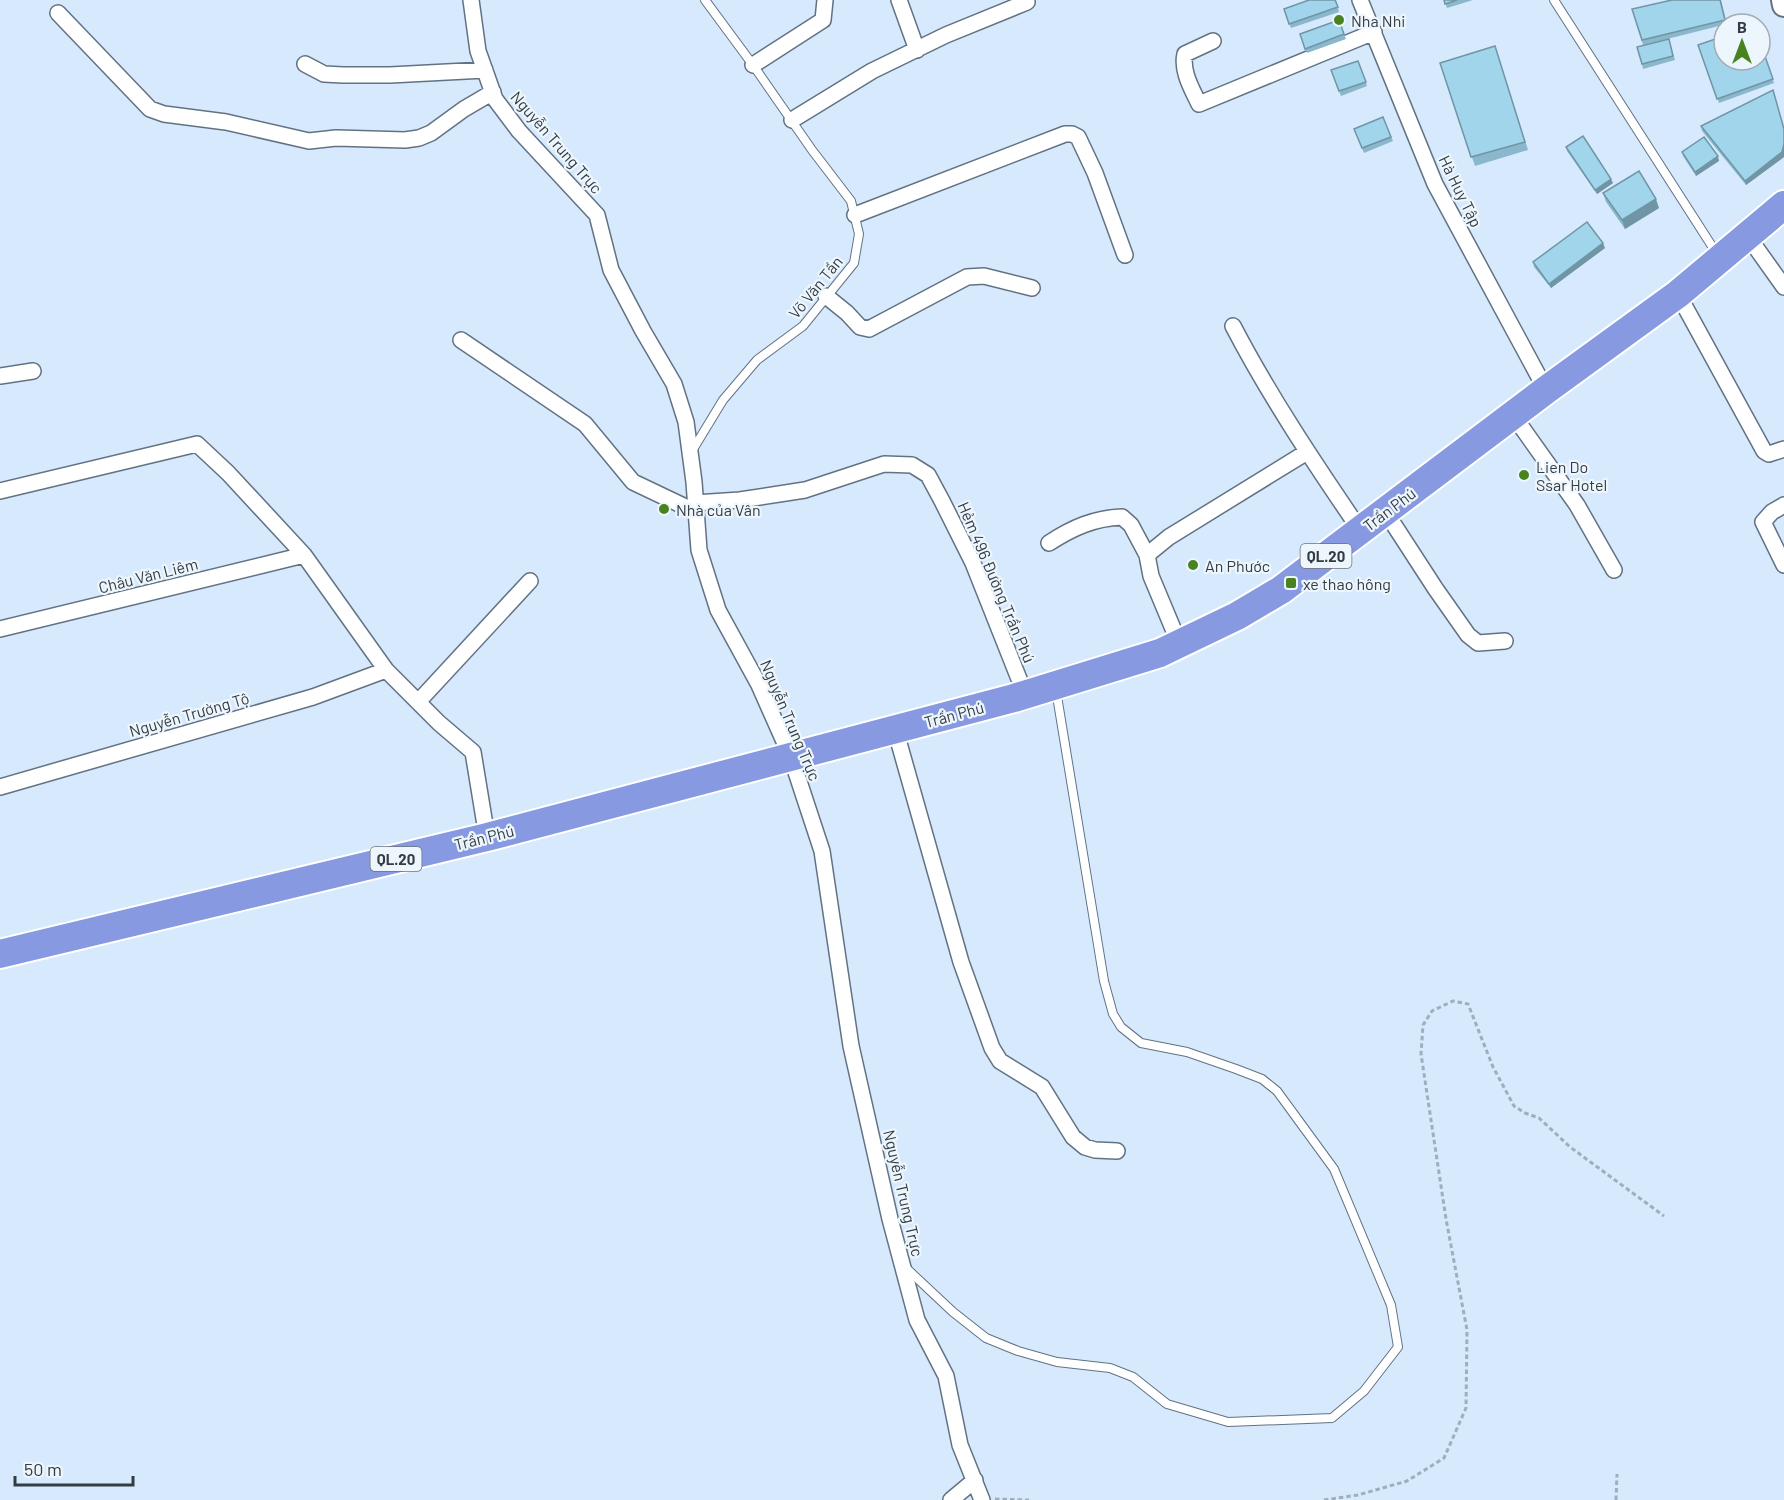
<svg xmlns="http://www.w3.org/2000/svg" width="1784" height="1500" viewBox="0 0 1784 1500" font-family="Barlow,sans-serif">
<style>
.lines{fill:none;stroke-linecap:round;stroke-linejoin:round}
.lane-casing{stroke:#627283;stroke-width:10}
.street-casing{stroke:#627283;stroke-width:18}
.secondary-casing{stroke:#627283;stroke-width:26}
.highway-casing{stroke:#fff;stroke-width:32}
.path{stroke:#9eaebd;stroke-width:3;stroke-dasharray:4.5 3;stroke-linecap:butt}
.lane{stroke:#fff;stroke-width:8}
.street{stroke:#fff;stroke-width:15}
.secondary{stroke:#fff;stroke-width:22}
.highway{stroke:#8799e0;stroke-width:28}
.wall{fill:#8ab7cb}
.shaded-wall{fill:#7095a5}
.building{fill:#a0d5ec;stroke:#7095a5;stroke-width:1.5}
.poi-dot{fill:#48831f;stroke:#edf5fd;stroke-width:2}
.labels{text-anchor:middle;dominant-baseline:central;stroke-width:4.5;stroke-linejoin:round;paint-order:stroke}
.shield{fill:#edf5fd;stroke:#6c747b;stroke-width:1.5}
.shield-label{font-size:15px;font-weight:bold;fill:#343c43}
.poi-label{font-size:16px;fill:#343c43;stroke:#edf5fd;text-anchor:start}
.street-label{font-size:16px;fill:#343c43;stroke:#edf5fd}
</style>
<rect width="100%" height="100%" fill="#d6e9fd"/>
<g class="lines">
<g class="lane-casing">
<path id="lane" d="M1554 0 1717 254
M692 451 723 400 757 360 803 326 854 263 859 234 851 201 812 150 753 65 705 0
M905 1267 953 1312 986 1338 1018 1351 1057 1362 1110 1368 1133 1377 1167 1404 1228 1422 1332 1418 1364 1391 1398 1347 1391 1305 1334 1169 1277 1091 1262 1079 1236 1069 1187 1052 1141 1043 1121 1027 1113 1014 1104 981 1056 690"/>
</g>
<g class="street-casing">
<path id="street" d="M471 0 478 51 495 99 519 131 597 215 611 270 643 331 674 384 686 422 694 482 699 550 718 610 759 685 791 757 822 851 851 1046 890 1219 917 1320 946 1376 960 1445 982 1500
M899 0 917 50
M1360 0 1435 184 1546 390
M58 13 150 109 164 114 226 122 309 141 336 138 405 140 419 138 431 133 464 109 493 92
M1213 41 1185 54C1181 71 1192 89 1199 104L1374 32
M305 64 324 74 343 75H390L485 70
M753 65 823 20 825 0
M792 120 872 71 946 35 1027 2
M855 215 1065 134H1072L1078 137 1095 173 1125 255
M1747 235 1784 287
M1678 294 1764 451 1769 454 1784 449
M826 296 847 313 860 327 869 329 967 277 984 276 1032 288
M1233 326C1270 397 1315 464 1360 530
M461 340 585 424 633 482 696 512
M0 376 33 371
M1513 415 1577 505 1614 570
M0 491 197 444 228 473 304 555 386 670 439 723 473 752 487 837
M695 503 740 500 805 490 884 464 912 465 928 475 942 501 973 563 1025 694
M1784 505 1772 512 1763 522 1784 565
M1385 511 1435 588 1468 635 1478 643 1505 641
M1049 543C1072 528 1094 518 1122 517L1131 525 1147 555
M0 629 304 555
M1179 643 1151 576 1147 555 1169 537 1307 452
M418 702 530 581
M895 729 961 962 992 1048 1000 1061 1042 1087 1073 1137 1085 1147 1095 1150 1117 1151
M0 787 313 697 386 670
M951 1500 975 1480"/>
</g>
<g class="secondary-casing">
<path id="secondary" d="M1783 0 1784 5"/>
</g>
<g class="highway-casing">
<path id="highway" d="M0 954 487 837 1014 698 1160 653 1237 616 1281 590 1546 390 1678 294 1784 205"/>
</g>
<path class="path" d="M995 1499 1029 1500
M1324 1500 1358 1495 1407 1481 1444 1458 1466 1408 1467 1330 1446 1219 1421 1054 1423 1025 1432 1011 1453 1001 1468 1004 1493 1067 1514 1106 1525 1113 1539 1118 1570 1147 1664 1216
M1616 1500 1617 1474"/>
<use href="#lane" class="lane"/>
<use href="#street" class="street"/>
<use href="#secondary" class="secondary"/>
<use href="#highway" class="highway"/>
</g>
<path class="wall" d="M1336 0 1339 12 1291 28 1284 9Z
M1444 0H1473L1447 8Z
M1672 0H1721L1727 24 1643 45 1632 9Z
M1300 34H1344L1346 39 1307 53Z
M1669 39 1675 60 1643 69 1642 64Z
M1760 42 1774 83 1719 103 1698 45Z
M1498 55 1528 150 1475 166 1440 63Z
M1358 61 1367 86 1341 96 1331 70Z
M1383 117 1393 141 1364 153 1354 129Z
M1701 126 1784 157 1746 185 1702 131Z
M1566 147 1613 183 1597 194 1567 151Z
M1682 152 1719 161 1696 176 1683 156Z
M1603 193 1659 208 1625 229 1606 202Z
M1605 248 1551 288 1534 267 1533 262Z"/>
<path class="shaded-wall" d="M1784 144V157L1746 185 1745 181Z
M1718 156 1719 161 1696 176 1695 172Z
M1611 179 1613 183 1597 194 1595 190Z
M1656 199 1659 208 1625 229 1622 220Z
M1603 243 1605 248 1551 288 1549 284Z"/>
<path class="building" d="M1309 0H1335L1338 7 1289 24 1284 9Z
M1444 0H1457L1445 4Z
M1672 0H1720L1725 20 1642 40 1632 9Z
M1339 20 1344 34 1305 49 1300 34Z
M1724 36V60H1760V42L1773 79 1717 99 1698 45Z
M1669 39 1673 56 1642 64 1637 47Z
M1495 46 1525 142 1471 157 1440 63Z
M1358 61 1366 82 1339 91 1331 70Z
M1773 90 1784 129V144L1782 152 1745 181 1701 126Z
M1383 117 1391 137 1362 148 1354 129Z
M1583 136 1611 179 1595 190 1566 147Z
M1704 137 1718 156 1695 172 1682 152Z
M1639 171 1656 199 1622 220 1603 193Z
M1587 222 1603 243 1549 284 1533 262Z"/>
<g class="poi-dot">
<circle cx="1339" cy="20" r="6"/>
<circle cx="1524" cy="475" r="6"/>
<circle cx="664" cy="509" r="6"/>
<circle cx="1193" cy="565" r="6"/>
<rect x="1285" y="577" width="12" height="12" rx="3"/>
</g>
<g class="labels">
<g class="shield">
<rect x="1300.5" y="544" width="51" height="24" rx="4.5"/>
<rect x="370.5" y="847" width="51" height="24" rx="4.5"/>
</g>
<g class="shield-label">
<text x="1326" y="556">QL.20</text>
<text x="396" y="859">QL.20</text>
</g>
<g class="poi-label">
<text x="1351" y="20">Nha Nhi</text>
<text x="1536" y="466">Lien Do<tspan x="1536" dy="18">Ssar Hotel</tspan></text>
<text x="676" y="509">Nhà của Vân</text>
<text x="1205" y="565">An Phước</text>
<text x="1303" y="583">xe thao hông</text>
</g>
<g class="street-label">
<text transform="translate(557 142) rotate(49)">Nguyễn Trung Trực</text>
<text transform="translate(1461 191) rotate(64)">Hà Huy Tập</text>
<text transform="translate(815 287) rotate(-51)">Võ Văn Tần</text>
<text transform="translate(1389 509) rotate(-37)">Trần Phú</text>
<text transform="translate(148 575) rotate(-14)">Châu Văn Liêm</text>
<text transform="translate(997 582) rotate(67)">Hẻm 496 Đường Trần Phú</text>
<text transform="translate(189 714) rotate(-16)">Nguyễn Trường Tộ</text>
<text transform="translate(954 714) rotate(-15)">Trần Phú</text>
<text transform="translate(791 720) rotate(67)">Nguyễn Trung Trực</text>
<text transform="translate(484 837) rotate(-14)">Trần Phú</text>
<text transform="translate(904 1193) rotate(77)">Nguyễn Trung Trực</text>
</g>
</g>
<g transform="translate(1742 42)"><circle r="28" fill="#edf5fd" stroke="#a3abb3" stroke-width="1.5"/>
<path d="M0-4.5L10 22L0 15L-10 22Z" fill="#48831f"/>
<text y="-9" font-size="16" font-weight="bold" text-anchor="middle" fill="#343c43">B</text>
</g>
<path d="M15 1476v9h118v-9" fill="none" stroke="#343c43" stroke-width="3"/>
<text x="24" y="1476" font-size="18" fill="#343c43" stroke="#edf5fd" stroke-width="4.5" paint-order="stroke">50 m</text>
</svg>
